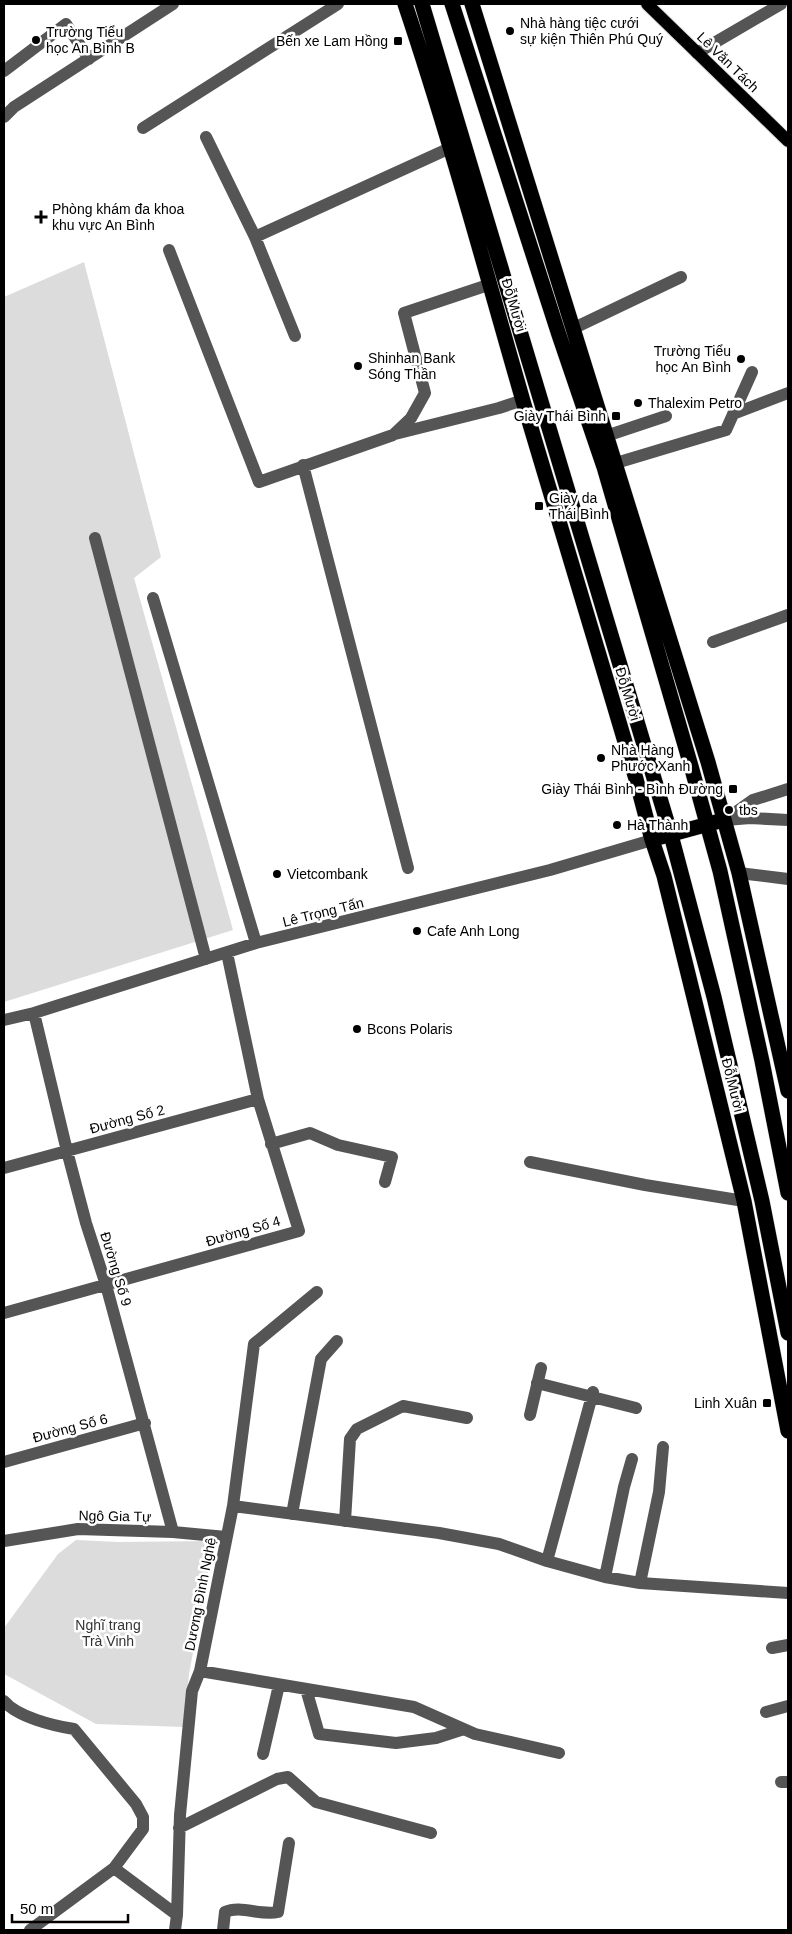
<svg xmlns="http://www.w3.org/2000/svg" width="792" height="1934" viewBox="0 0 792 1934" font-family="Helvetica,sans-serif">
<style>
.green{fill:#dcdcdc}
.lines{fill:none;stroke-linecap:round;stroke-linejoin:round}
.major-casing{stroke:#dbdbdb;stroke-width:14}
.highway-casing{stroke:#dbdbdb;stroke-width:16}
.minor{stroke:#555;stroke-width:12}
.major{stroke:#000;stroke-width:12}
.highway{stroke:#000;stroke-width:15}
.poi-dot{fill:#000;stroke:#fff;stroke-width:2}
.labels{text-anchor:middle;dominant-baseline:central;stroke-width:5;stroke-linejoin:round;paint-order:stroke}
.poi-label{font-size:14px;fill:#000;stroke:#fff;text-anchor:start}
.street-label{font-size:14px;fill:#000;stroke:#fff}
.park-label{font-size:14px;fill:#333;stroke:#fff}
</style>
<rect width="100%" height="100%" fill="#fff"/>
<path class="green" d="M84 262 161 557 134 578 233 930 4 1002V297Z
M76 1540 118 1542 214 1541 189 1674 184 1727 96 1724 4 1674V1628L58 1554Z"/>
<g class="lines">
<g class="major-casing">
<path id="major" d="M647 4 788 141"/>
</g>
<g class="highway-casing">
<path id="highway" d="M405 4C449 135 485 269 523 401 560 528 599 653 636 779L652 840 664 876 744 1201 788 1431
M422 4 671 835 714 997 762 1201 788 1333
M452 4 559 335 604 467 691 766 720 871 762 1061 788 1193
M472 4 708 762 739 873 788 1091
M661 837 716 822"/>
</g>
<path class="minor" d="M697 53 781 4
M4 71 66 24 89 59
M4 117 14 107 173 4
M143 128 338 4
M206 137 255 237 295 336
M255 237 450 148
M169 250 259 482 393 435 411 418 425 393 404 313 491 284
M572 329 681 277
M733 414 788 393
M395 434 499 408 523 400
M597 439 666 416
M303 465 408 868
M606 466 726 430 752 372
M95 538 206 959
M153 598 256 943
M713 642 788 615
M725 820 753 800 788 789
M726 820 750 818 788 820
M739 873 788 879
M34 1013 67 1151 86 1223 106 1285 173 1532
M4 1020 34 1013 256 943 550 870 652 840
M271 1144 310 1133 338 1145 392 1157 385 1182
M530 1162 645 1185 744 1201
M4 1168 258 1099
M4 1313 299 1231 258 1099 227 953
M537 1383 636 1408
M530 1415 541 1368
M4 1462 145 1423
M233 1506 439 1533 499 1544 547 1561 605 1577 640 1583 788 1593
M292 1514 321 1359 337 1341
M345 1521 350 1439 357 1429 403 1406 467 1418
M4 1541 78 1529 173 1532 226 1537
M547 1561 593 1392
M605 1577 624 1487 632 1459
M640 1583 659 1492 663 1447
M772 1648 788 1645
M200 1671 414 1707 475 1734 559 1753
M306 1689 319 1734 396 1743 436 1738 464 1729
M4 1701C17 1717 54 1726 74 1729L136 1804 143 1817V1829L114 1868 177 1915
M766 1712 788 1706
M263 1754 279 1685
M781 1782H788
M179 1828 277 1779 288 1777 316 1802 431 1833
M30 1930 114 1868
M175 1930 177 1915 180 1815 192 1691 200 1671 233 1506 254 1344 317 1292
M223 1930 225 1912C241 1905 261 1916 278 1912L289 1843"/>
<use href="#major" class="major"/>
<use href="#highway" class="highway"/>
</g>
<g class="poi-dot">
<circle cx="510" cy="31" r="5"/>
<circle cx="36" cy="40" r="5"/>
<rect x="393" y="36" width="10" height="10" rx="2.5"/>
<path d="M38.5 209.5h5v5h5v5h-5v5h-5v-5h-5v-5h5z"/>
<circle cx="741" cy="359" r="5"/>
<circle cx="358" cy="366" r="5"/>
<circle cx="638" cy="403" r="5"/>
<rect x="611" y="411" width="10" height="10" rx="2.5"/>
<rect x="534" y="501" width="10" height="10" rx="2.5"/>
<circle cx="601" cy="758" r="5"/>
<rect x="728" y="784" width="10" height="10" rx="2.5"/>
<circle cx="729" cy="810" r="5"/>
<circle cx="617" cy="825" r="5"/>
<circle cx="277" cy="874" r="5"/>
<circle cx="417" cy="931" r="5"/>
<circle cx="357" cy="1029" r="5"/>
<rect x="762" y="1398" width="10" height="10" rx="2.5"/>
</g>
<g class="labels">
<g class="poi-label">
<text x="520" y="23">Nhà hàng tiệc cưới<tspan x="520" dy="16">sự kiện Thiên Phú Quý</tspan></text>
<text x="46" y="32">Trường Tiểu<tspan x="46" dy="16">học An Bình B</tspan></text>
<text x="388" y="41" text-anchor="end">Bến xe Lam Hồng</text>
<text x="52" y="209">Phòng khám đa khoa<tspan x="52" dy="16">khu vực An Bình</tspan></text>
<text x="731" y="351" text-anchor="end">Trường Tiểu<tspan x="731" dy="16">học An Bình</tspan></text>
<text x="368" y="358">Shinhan Bank<tspan x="368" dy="16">Sóng Thần</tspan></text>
<text x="648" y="403">Thalexim Petro</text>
<text x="606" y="416" text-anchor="end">Giày Thái Bình</text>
<text x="549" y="498">Giày da<tspan x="549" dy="16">Thái Bình</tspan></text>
<text x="611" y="750">Nhà Hàng<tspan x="611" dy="16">Phước Xanh</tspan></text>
<text x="723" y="789" text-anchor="end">Giày Thái Bình - Bình Đường</text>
<text x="739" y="810">tbs</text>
<text x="627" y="825">Hà Thành</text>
<text x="287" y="874">Vietcombank</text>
<text x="427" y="931">Cafe Anh Long</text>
<text x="367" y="1029">Bcons Polaris</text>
<text x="757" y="1403" text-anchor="end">Linh Xuân</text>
</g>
<g class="street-label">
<text transform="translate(728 62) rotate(44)">Lê Văn Tách</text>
<text transform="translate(514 305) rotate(74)">Đỗ Mười</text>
<text transform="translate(628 694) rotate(73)">Đỗ Mười</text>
<text transform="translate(323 912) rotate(-14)">Lê Trọng Tấn</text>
<text transform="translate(733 1085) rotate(76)">Đỗ Mười</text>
<text transform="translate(127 1119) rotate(-15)">Đường Số 2</text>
<text transform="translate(243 1231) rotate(-16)">Đường Số 4</text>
<text transform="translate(116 1269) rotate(73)">Đường Số 9</text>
<text transform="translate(70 1428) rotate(-15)">Đường Số 6</text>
<text transform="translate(115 1516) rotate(1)">Ngô Gia Tự</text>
<text transform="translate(200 1594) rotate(-79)">Dương Đình Nghệ</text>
</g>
<g class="park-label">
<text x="108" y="1625">Nghĩ trang<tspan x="108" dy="16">Trà Vinh</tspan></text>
</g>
</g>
<rect width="792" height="1934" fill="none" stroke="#000000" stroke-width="10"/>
<path d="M12 1914v8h116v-8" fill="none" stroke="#000000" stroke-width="2.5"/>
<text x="20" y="1914" font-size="15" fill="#000000" stroke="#ffffff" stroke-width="4" paint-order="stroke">50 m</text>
</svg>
